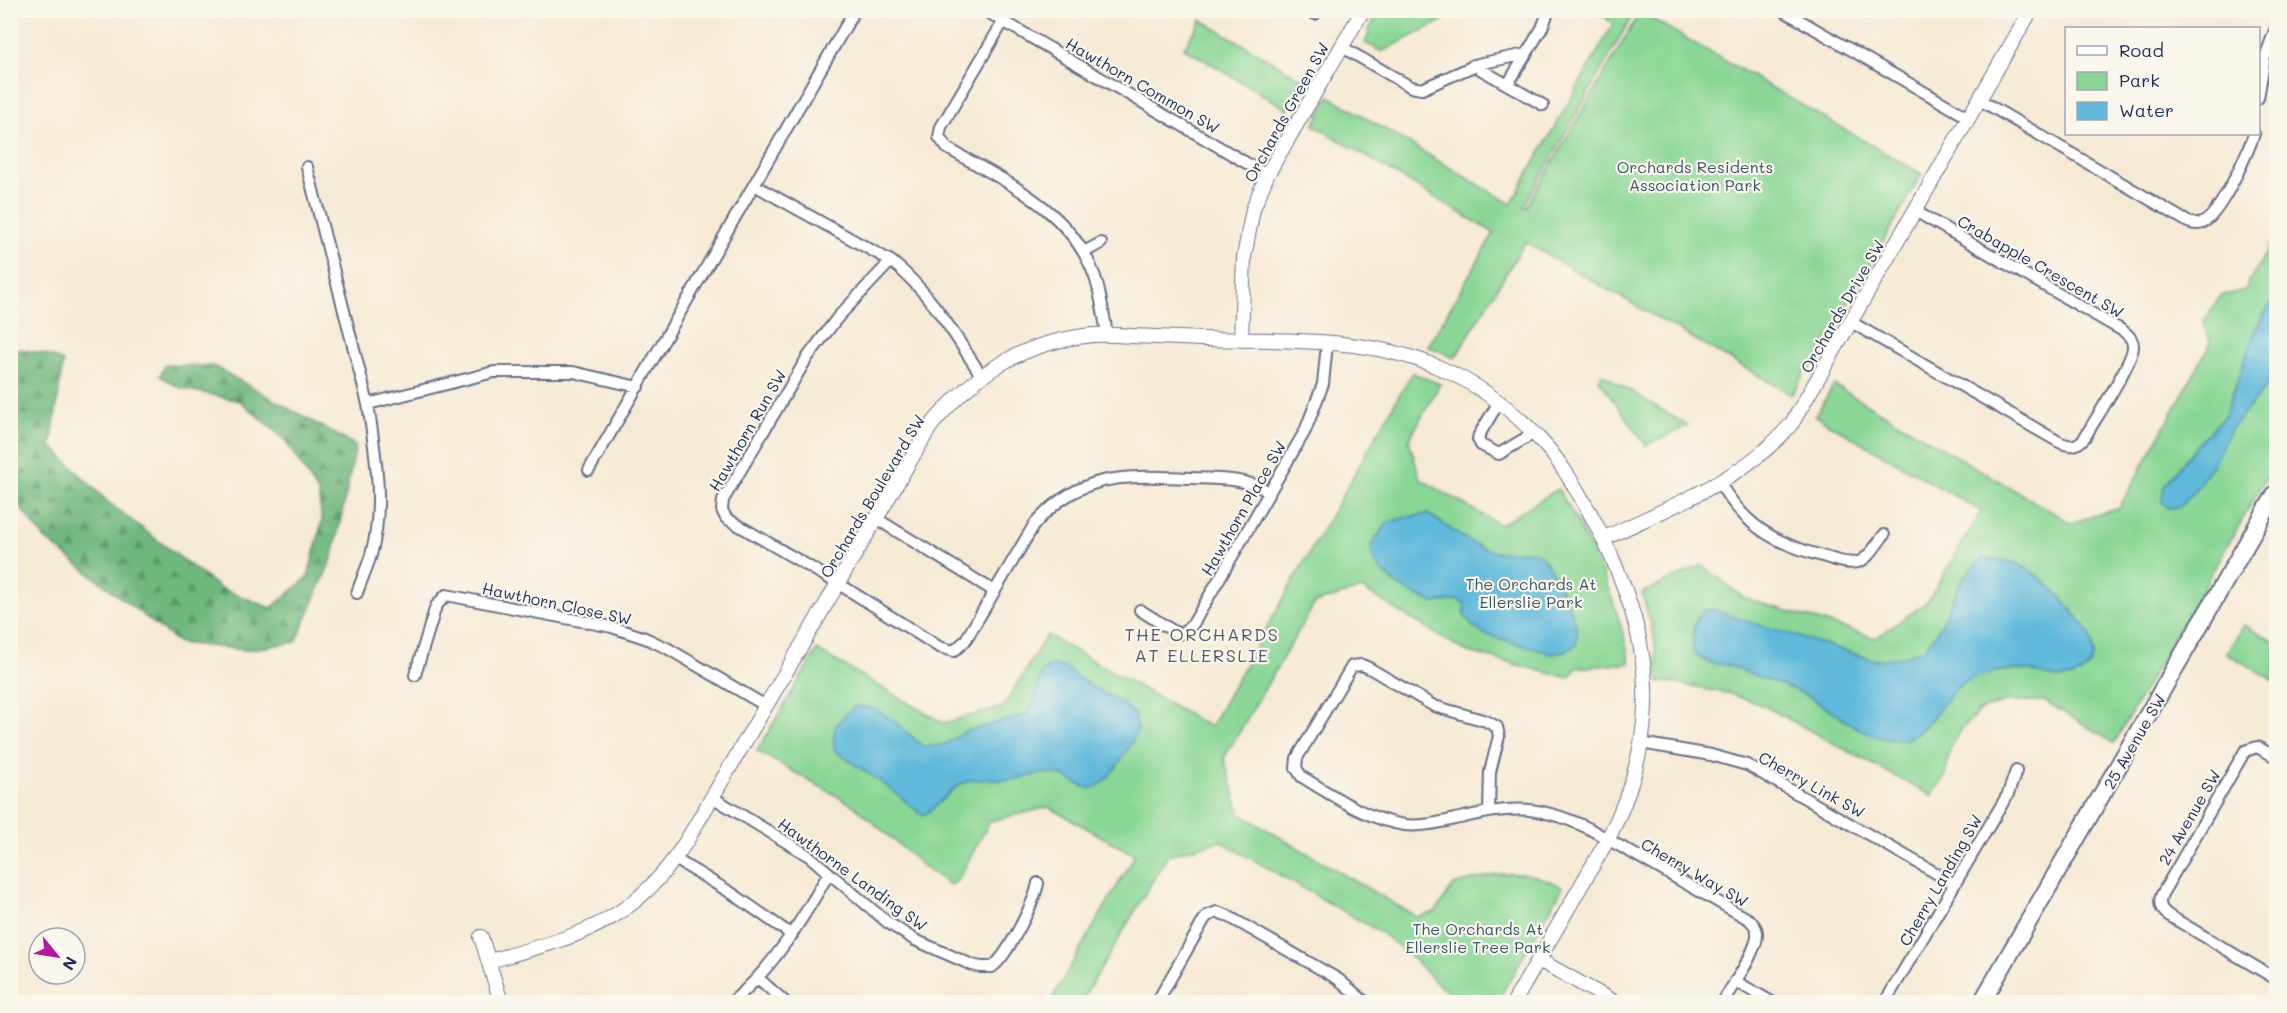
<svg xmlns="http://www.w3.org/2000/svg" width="2287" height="1013" viewBox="0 0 2287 1013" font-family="Mali,sans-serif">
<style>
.green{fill:#8ad795;stroke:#52837a;stroke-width:1.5}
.forest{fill:url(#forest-firs);stroke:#45746e;stroke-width:1.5}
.water{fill:#5eb9db;stroke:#3c749c;stroke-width:1.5}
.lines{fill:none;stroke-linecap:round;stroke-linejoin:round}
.minor-casing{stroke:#687088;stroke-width:14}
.tertiary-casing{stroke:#687088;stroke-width:16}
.secondary-casing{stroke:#687088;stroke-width:20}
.minor{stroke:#fff;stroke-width:10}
.tertiary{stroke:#fff;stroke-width:14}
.secondary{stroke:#fff;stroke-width:16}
.labels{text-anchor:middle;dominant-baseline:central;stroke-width:4.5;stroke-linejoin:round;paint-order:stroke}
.street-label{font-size:16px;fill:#1b2f5e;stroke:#fbf7ec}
.park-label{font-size:16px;fill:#37596c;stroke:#fbf7ec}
.neighbourhood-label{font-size:18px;letter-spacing:1.5px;fill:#5a5c6d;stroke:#fbf7ec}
</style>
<defs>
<pattern id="forest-firs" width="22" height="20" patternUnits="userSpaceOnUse" patternTransform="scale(1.5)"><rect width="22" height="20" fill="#6fb87e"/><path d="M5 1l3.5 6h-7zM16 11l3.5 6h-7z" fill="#5a966a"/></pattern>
</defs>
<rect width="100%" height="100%" fill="#fbf7ec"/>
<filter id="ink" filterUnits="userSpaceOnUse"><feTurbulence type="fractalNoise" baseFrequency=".0167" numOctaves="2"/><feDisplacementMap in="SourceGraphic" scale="12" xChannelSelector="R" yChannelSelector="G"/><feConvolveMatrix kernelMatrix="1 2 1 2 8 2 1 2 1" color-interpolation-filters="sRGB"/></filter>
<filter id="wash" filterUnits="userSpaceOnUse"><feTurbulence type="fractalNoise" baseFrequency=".008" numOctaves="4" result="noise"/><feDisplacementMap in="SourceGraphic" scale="24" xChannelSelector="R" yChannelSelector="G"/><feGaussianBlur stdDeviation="1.35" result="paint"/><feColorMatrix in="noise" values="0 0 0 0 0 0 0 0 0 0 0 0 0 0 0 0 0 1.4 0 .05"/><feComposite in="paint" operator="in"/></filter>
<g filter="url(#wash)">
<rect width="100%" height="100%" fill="#f7ead5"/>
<path class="green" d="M1379 11V10L1469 11 1457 13 1382 52 1365 43 1369 33 1368 31Z
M1598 11H1635L1524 206 1526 208 1640 12 1922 174 1809 371 1806 370 1792 395 1525 242 1455 358 1428 346 1494 233 1314 125 1329 96 1511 204 1613 24Z
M1201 20 1304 80 1287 109 1184 48Z
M2276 234V461L2114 743 2045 701H2009L1980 710 1960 731 1950 747 1946 775 1932 796 1766 707 1731 694 1667 682 1659 683 1654 636 1642 593 1702 565 1744 598 1876 638 1928 601 1981 511 1815 416 1834 385 2071 523 2119 508 2211 343 2203 323 2220 296 2245 290Z
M1412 373 1440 384 1409 440 1420 479 1500 525 1558 489C1591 543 1618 600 1630 663L1577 668 1568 678 1465 651 1362 589 1315 603 1224 758 1240 814 1417 917 1435 912 1454 885C1496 874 1521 865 1563 887L1497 1002H1462L1440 986 1410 956 1380 932 1220 841 1168 855 1081 1002H1050L1135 855 1049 807 990 821 958 880 951 885 928 870 853 805 757 751 817 650 943 723 1003 707 1047 635 1210 727Z
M1602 374 1688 426 1646 445 1599 380Z
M2244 625 2276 643V682L2226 653Z"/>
<path class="forest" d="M11 349C27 349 49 353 63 362L51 446 108 502 220 588 271 608 308 577 322 521 318 492 284 439 240 401 180 388 160 376 165 365 214 366 356 446 333 556 296 642 246 650 179 643 45 539 11 496Z"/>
<path class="water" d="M2276 295V363L2268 384 2231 429 2212 465 2192 494 2179 507 2169 508 2162 502 2164 486 2198 444 2225 415 2257 326Z
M1428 514C1446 525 1476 549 1496 552 1510 554 1530 546 1541 556 1552 566 1575 617 1577 631 1577 635 1576 640 1576 645L1568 650 1552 654 1484 634 1474 628 1464 615 1465 604 1458 600 1434 603 1413 594 1397 585 1379 568 1372 555V544L1387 523 1406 517Z
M1982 558C1994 560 2007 560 2018 564 2035 570 2059 594 2070 608 2076 616 2085 624 2089 633 2103 665 2081 682 2051 677 2042 676 2033 670 2025 670 2008 668 1982 674 1967 681 1943 693 1927 739 1901 740 1864 742 1834 708 1803 694 1779 683 1752 675 1727 665 1712 665 1703 662 1693 651 1692 622 1696 598 1730 616L1875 660 1903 657 1925 648 1939 629 1962 579Z
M1053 665 1065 668 1087 684 1122 703 1135 715 1138 731C1130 745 1107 790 1089 788 1079 787 1071 778 1060 775 1042 770 1024 779 1006 780 993 781 977 777 965 782 947 790 938 809 922 815L888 787 835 751C830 730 838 718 856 706L876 709 895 722 924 747 943 745 967 731 1025 715 1035 702 1038 682 1043 671Z"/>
</g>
<g filter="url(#ink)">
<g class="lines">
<g class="minor-casing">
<path id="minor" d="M984 10 1267 175
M1308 10 1315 14 1317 10
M1782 10 1969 118
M1003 22 941 127 939 137 947 148C1004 181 1071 209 1095 277 1101 295 1104 316 1107 335
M1342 47 1411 87 1422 89 1478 64 1526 54
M1473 65 1543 105
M1508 84 1542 28 1549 10
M2258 98 2265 57 2276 28
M1980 100 2188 222C2193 224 2198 225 2202 223 2220 216 2248 152 2254 134
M307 167 368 404 494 372H573L638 387
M756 186 891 261C930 292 954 334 981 375
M1084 252 1101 243
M891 261 838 317 807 358 723 500 722 510 726 518 839 584 939 647 954 651 965 641 1034 525C1081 470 1128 476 1193 478 1219 479 1247 478 1269 492
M1851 322 2059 442C2070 447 2077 447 2085 437 2094 421 2134 361 2133 346 2133 339 2129 335 2123 331L1915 211
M1499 402 1479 435 1478 439 1481 445 1499 454 1534 433
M589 470 855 10
M1719 482C1745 526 1774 543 1822 556 1833 559 1847 565 1858 562 1869 559 1877 543 1884 535
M877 519 994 591
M357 593C361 581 367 568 371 555 385 505 375 453 368 404
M1140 610 1178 634 1183 633 1193 624 1305 431 1323 384 1327 344
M415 675 436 606 446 595 612 627 645 638 667 648 766 706
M1641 743 1711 755 1747 765 1955 884
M2276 757 2257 747 2245 751 2162 894C2158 903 2160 909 2168 915L2276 979
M712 797 809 856 887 922 915 940 972 965 981 967H992C1007 957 1035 901 1038 883
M1489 811 1490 772 1499 736 1497 727 1486 721 1434 706 1369 668 1362 665 1352 666 1297 758 1296 768 1302 777C1334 796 1367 820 1405 825 1425 827 1445 821 1464 817 1514 805 1541 806 1588 828L1750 920C1753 924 1757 927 1757 933 1759 949 1731 987 1723 1002
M675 859 733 894 792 935
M758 978 785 1002
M1735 981 1772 1002
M732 1002C774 967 802 920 829 873
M1157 1002 1204 920 1207 916 1217 912 1226 915 1338 979 1365 1002
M1885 1002 2008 794 2016 771"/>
</g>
<g class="tertiary-casing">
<path id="tertiary" d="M1241 340 1244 257 1253 209 1267 175 1363 10
M1603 539C1668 507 1744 481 1792 423L2031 10
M481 937 501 1002
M1539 960 1614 1002
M489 961C578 936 635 924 687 840L930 427C974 373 1022 342 1093 335 1106 334 1119 335 1132 336 1155 337 1179 338 1203 339 1281 341 1365 336 1438 367 1478 384 1515 411 1544 444 1563 465 1576 489 1590 513 1622 573 1648 638 1645 707 1643 754 1629 798 1608 839L1514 1002"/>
</g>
<g class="secondary-casing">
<path id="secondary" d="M1982 1002 2276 493"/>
</g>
<use href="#minor" class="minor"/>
<use href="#tertiary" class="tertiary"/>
<use href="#secondary" class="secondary"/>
</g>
</g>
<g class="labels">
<g class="street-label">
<text transform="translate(1143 85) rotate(30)">Hawthorn Common SW</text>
<text transform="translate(1286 112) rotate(-61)">Orchards Green SW</text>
<text transform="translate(2041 266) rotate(30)">Crabapple Crescent SW</text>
<text transform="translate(1842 306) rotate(-60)">Orchards Drive SW</text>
<text transform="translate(747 430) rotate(-60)">Hawthorn Run SW</text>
<text transform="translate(872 496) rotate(-59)">Orchards Boulevard SW</text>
<text transform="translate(1243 508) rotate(-60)">Hawthorn Place SW</text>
<text transform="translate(557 603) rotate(12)">Hawthorn Close SW</text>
<text transform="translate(2134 741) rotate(-60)">25 Avenue SW</text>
<text transform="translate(1812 784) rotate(29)">Cherry Link SW</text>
<text transform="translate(2189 817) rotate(-60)">24 Avenue SW</text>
<text transform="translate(1695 872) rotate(30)">Cherry Way SW</text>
<text transform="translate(853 874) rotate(36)">Hawthorne Landing SW</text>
<text transform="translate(1940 880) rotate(-60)">Cherry Landing SW</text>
</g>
<g class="park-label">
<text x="1695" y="166">Orchards Residents<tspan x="1695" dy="18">Association Park</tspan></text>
<text x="1531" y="583">The Orchards At<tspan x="1531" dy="18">Ellerslie Park</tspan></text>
<text x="1478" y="928">The Orchards At<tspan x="1478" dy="18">Ellerslie Tree Park</tspan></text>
</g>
<g class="neighbourhood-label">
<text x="1202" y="634">THE ORCHARDS<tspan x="1202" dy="21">AT ELLERSLIE</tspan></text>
</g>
</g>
<rect width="2287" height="1013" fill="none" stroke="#fbf7ec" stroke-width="36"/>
<rect x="2065" y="27" width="195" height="108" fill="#fbf7ec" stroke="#a1a7b3" stroke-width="1.5"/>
<rect x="2077" y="46" width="30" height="9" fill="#ffffff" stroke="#a1a7b3" stroke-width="1.5"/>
<text x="2119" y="57" font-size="18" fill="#1b2f5e">Road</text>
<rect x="2077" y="72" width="30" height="18" fill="#8ad795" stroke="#a1a7b3" stroke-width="1.5"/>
<text x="2119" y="87" font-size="18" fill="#1b2f5e">Park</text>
<rect x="2077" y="102" width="30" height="18" fill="#5eb9db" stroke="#a1a7b3" stroke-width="1.5"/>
<text x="2119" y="117" font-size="18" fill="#1b2f5e">Water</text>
<g transform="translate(57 956) rotate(120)"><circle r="28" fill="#fbf7ec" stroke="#a1a7b3" stroke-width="1.5"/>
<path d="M0-4.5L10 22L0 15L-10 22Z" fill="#b5179e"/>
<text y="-9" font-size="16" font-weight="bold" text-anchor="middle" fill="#1b2f5e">N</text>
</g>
</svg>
